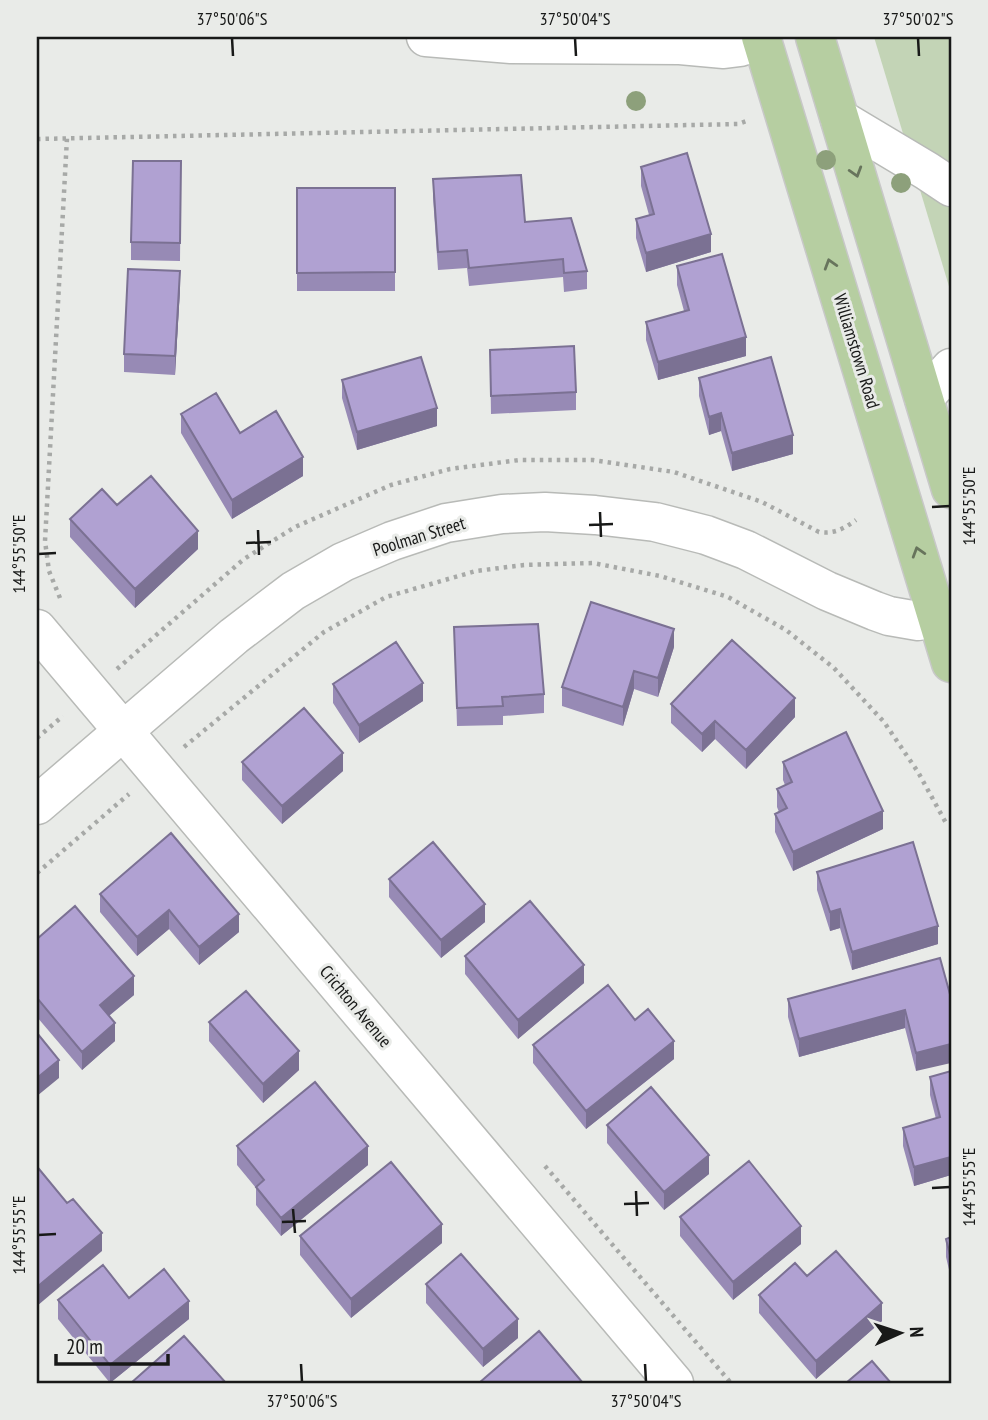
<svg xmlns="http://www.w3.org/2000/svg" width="988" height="1420" viewBox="0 0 988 1420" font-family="'PT Sans Narrow',sans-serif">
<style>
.green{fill:#c3d4b6}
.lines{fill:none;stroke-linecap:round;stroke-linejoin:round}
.minor-casing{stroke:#b8bab7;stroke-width:41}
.major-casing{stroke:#c8c8c8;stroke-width:41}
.path{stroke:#a7a9a7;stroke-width:4.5;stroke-dasharray:3.5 5;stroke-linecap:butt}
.minor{stroke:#fff;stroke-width:38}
.major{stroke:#b6cea1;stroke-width:38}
.tree{fill:#8da07b}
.wall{fill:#978ab5}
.shaded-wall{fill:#7b7193}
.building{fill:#b0a1d2;stroke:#7b7193;stroke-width:2}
.oneway{stroke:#67745c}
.ticks{fill:none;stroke:#181918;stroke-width:2.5}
.labels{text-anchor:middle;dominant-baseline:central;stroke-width:6;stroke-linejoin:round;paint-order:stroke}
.street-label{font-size:18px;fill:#181918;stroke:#e9ebe8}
.neatline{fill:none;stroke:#181918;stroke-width:2.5}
.ticks-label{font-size:18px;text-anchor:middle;fill:#181918}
</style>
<rect width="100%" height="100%" fill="#e9ebe8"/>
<path class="green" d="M874 37H951V293Z"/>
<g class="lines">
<g class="minor-casing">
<path id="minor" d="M426 37 511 44 680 45 724 49 740 47 762 40
M840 119 927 171 951 187
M924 398 951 368
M37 629 674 1383
M37 805 234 636 293 591 343 562 392 541 446 523 502 514 545 512 595 515 655 522 706 535 746 550 827 591 875 611 889 616 918 621 938 617"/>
</g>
<g class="major-casing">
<path id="major" d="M761 37 951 663
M815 37 951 489"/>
</g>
<path class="path" d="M37 139 738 124 749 120
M60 598 49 571 45 541 67 138
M117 669 244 559 295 527 391 485 450 469 519 460H593L674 472 762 502 819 532C835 534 843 529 856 520
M37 738 63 716
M184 747 324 632 386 597 476 571 524 565 593 563 660 576 728 597 786 630 834 668 884 722 918 772 946 823
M37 873 129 794
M545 1166 731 1383"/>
<use href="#minor" class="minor"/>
<use href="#major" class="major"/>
</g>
<g class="tree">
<circle cx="636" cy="101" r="10"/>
<circle cx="826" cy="160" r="10"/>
<circle cx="901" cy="183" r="10"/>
</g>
<path class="wall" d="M181 161 180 261 131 260V242Z
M641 167 711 252 646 272 636 238V219L649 215 641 186Z
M433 179 525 222 587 271V289L564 292 563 277 469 286 467 268 438 270 433 197Z
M297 188H395V291H297Z
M677 266 746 356 658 380 646 340V322L684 311 677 285Z
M180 289 175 375 124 372V354Z
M490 350 576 392V410L491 414Z
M699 378 793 454 732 471 721 431 709 435 699 396Z
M342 380 437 426 357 450 342 398Z
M181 414 240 433 303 476 232 519 181 433Z
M117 505 198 549 135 608 70 537V519Z
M454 627 544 694V713L503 716V725L457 726Z
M674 647 658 697 634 689 623 726 562 706V687Z
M333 684 423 701 359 743 333 703Z
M671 704 795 717 746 769 715 739 702 752 671 723Z
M242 762 343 771 282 824 242 780Z
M783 762 883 829 793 871 775 832V814L779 812 777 807V789L785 785 783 780Z
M171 833 239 932 199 965 169 929 137 956 100 912V894Z
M817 872 938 944 852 970 840 928 830 931 817 890Z
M389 879 485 922 441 958 389 897Z
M37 939 134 995 109 1016 115 1041 82 1070 37 1017Z
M465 956 584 983 518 1039 465 974Z
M940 958 916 1071 905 1028 799 1057 788 1017V999Z
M635 1020 674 1059 586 1129 533 1063V1045Z
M209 1022 299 1070 263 1103 209 1041Z
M951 1071V1175L914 1186 903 1146V1128L936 1119 930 1095V1077Z
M607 1125 709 1174 664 1210 607 1143Z
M237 1146 368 1165 281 1236 256 1205V1188L237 1165Z
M680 1217 801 1244 733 1300 680 1236Z
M300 1236 442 1243 351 1318 300 1255Z
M951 1237V1278L946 1257V1239Z
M807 1276 882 1321 816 1379 759 1313V1295Z
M426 1284 518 1338 483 1367 426 1303Z
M129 1298 189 1319 110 1383 58 1319V1300Z"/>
<path class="shaded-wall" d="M711 234V252L646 272V253Z
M180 271V289L175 375V356Z
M746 337V356L658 380V362Z
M437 408V426L357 450V432Z
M721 413V431L709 435V417Z
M793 435V454L732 471V453Z
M303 457V476L232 519V500Z
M198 531V549L135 608V589Z
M674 629V647L658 697V678Z
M634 671V689L623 726V707Z
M423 683V701L359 743V725Z
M795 698V717L746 769V750Z
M715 721V739L702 752V734Z
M343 753V771L282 824V806Z
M883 811V829L793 871V852Z
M485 904V922L441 958V940Z
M840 909V928L830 931V912Z
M169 910V929L137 956V937Z
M239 914V932L199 965V947Z
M938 926V944L852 970V952Z
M584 965V983L518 1039V1020Z
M134 976V995L100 1023V1005Z
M905 1010V1028L799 1057V1039Z
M115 1023V1041L82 1070V1052Z
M674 1041V1059L586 1129V1111Z
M951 1044V1063L916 1071V1053Z
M299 1051V1070L263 1103V1084Z
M59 1060V1078L37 1096V1078Z
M368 1146V1165L281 1236V1218Z
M709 1155V1174L664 1210V1192Z
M951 1157V1175L914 1186V1167Z
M442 1224V1243L351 1318V1299Z
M801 1226V1244L733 1300V1282Z
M102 1233V1251L37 1306V1287Z
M189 1301V1319L110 1383V1365Z
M882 1303V1321L816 1379V1361Z
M518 1319V1338L483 1367V1349Z"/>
<path class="building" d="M687 153 711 234 646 253 636 219 654 214 641 167Z
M133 161H181L180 243 131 242Z
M521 175 525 222 571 218 587 271 564 273 563 259 469 268 467 250 438 252 433 179Z
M297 188H395V272L297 273Z
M722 254 746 337 658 362 646 322 689 310 677 266Z
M128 269 180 271 175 356 124 354Z
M574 346 576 392 491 396 490 350Z
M421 357 437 408 357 432 342 380Z
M771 357 793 435 732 453 721 413 709 417 699 378Z
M216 393 240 433 276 411 303 457 232 500 181 414Z
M151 476 198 531 135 589 70 519 102 489 117 505Z
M591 602 674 629 658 678 634 671 623 707 562 687Z
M538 624 544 694 502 697 503 706 457 708 454 627Z
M732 640 795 698 746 750 715 721 702 734 671 704Z
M396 642 423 683 359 725 333 684Z
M304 708 343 753 282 806 242 762Z
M846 732 883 811 793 852 775 814 787 808 777 789 792 782 783 762Z
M171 833 239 914 199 947 169 910 137 937 100 894Z
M433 842 485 904 441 940 389 879Z
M913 842 938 926 852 952 840 909 830 912 817 872Z
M530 901 584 965 518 1020 465 956Z
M75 906 134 976 100 1005 115 1023 82 1052 37 998V939Z
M940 958 951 998V1044L916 1053 905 1010 799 1039 788 999Z
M608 985 635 1020 648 1009 674 1041 586 1111 533 1045Z
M246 991 299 1051 263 1084 209 1022Z
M37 1033 59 1060 37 1078Z
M951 1071V1157L914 1167 903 1128 940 1117 930 1077Z
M315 1082 368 1146 281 1218 256 1187 264 1180 237 1146Z
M651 1087 709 1155 664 1192 607 1125Z
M749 1161 801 1226 733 1282 680 1217Z
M391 1162 442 1224 351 1299 300 1236Z
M39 1169 67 1203 73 1199 102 1233 37 1287V1171Z
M951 1237V1259L946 1239Z
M836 1251 882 1303 816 1361 759 1295 795 1263 807 1276Z
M461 1254 518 1319 483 1349 426 1284Z
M103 1265 129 1298 164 1269 189 1301 110 1365 58 1300Z
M539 1331 583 1383H479Z
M184 1336 226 1383H131Z
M872 1361 891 1383H846Z"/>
<defs><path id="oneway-chevron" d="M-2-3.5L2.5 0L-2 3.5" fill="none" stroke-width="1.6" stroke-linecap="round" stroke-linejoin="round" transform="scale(1.75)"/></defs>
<g class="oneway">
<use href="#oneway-chevron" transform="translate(856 172) rotate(73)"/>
<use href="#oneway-chevron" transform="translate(830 264) rotate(-107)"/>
<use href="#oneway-chevron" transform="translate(918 552) rotate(-107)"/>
</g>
<path class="ticks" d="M232 38 233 56M575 38 576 56M918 38 919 56M932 507 950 506M600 512 601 537M589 525 613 524M258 530 259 555M246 543 271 542M38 554 56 553M932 1188 950 1187M636 1191 637 1216M624 1204 649 1203M293 1209 295 1233M282 1222 306 1221M38 1235 56 1234M301 1364 302 1382M645 1364 646 1382"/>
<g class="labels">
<g class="street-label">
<text transform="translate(857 351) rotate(73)">Williamstown Road</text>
<text transform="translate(419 536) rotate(-17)">Poolman Street</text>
<text transform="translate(356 1006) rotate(50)">Crichton Avenue</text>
</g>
</g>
<rect width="988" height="1420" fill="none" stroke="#e9ebe8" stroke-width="77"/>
<g transform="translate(900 1333) rotate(87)" stroke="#e9ebe8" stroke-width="5" paint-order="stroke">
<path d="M0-5L12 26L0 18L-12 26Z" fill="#181918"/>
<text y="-10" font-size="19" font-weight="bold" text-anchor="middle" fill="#181918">N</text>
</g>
<path d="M56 1354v10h112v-10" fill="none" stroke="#181918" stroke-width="3.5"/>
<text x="66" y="1354" font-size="21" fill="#181918" stroke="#e9ebe8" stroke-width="5" paint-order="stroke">20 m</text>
<rect x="38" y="38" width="912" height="1344" class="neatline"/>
<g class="ticks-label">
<text x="232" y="25">37°50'06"S</text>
<text x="575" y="25">37°50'04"S</text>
<text x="918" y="25">37°50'02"S</text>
<text transform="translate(969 506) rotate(-90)" y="6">144°55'50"E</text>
<text transform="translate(19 554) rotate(-90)" y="6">144°55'50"E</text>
<text transform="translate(969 1187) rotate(-90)" y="6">144°55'55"E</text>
<text transform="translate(19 1235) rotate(-90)" y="6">144°55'55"E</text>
<text x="302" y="1407">37°50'06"S</text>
<text x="646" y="1407">37°50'04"S</text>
</g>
</svg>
